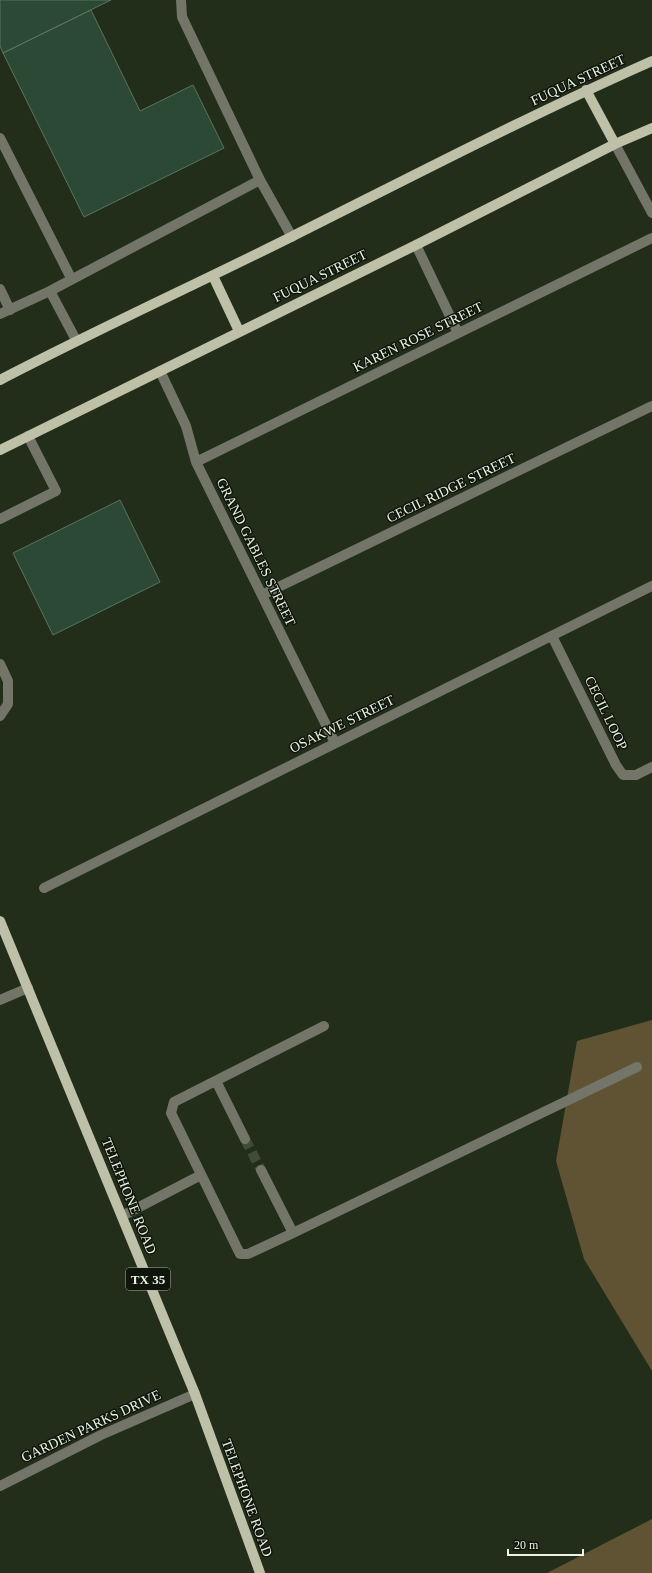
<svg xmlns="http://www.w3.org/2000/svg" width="652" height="1573" viewBox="0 0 652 1573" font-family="'Times New Roman',serif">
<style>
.forest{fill:#605333}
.building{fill:#2b4935;stroke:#5a7261}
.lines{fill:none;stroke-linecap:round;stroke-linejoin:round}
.minor-tunnel{stroke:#414c38;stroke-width:10;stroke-dasharray:10 5;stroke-linecap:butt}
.minor{stroke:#747569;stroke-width:10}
.major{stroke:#bec0a8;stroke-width:10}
.labels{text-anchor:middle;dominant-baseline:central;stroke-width:3;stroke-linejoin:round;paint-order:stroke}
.shield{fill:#10150c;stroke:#a9b0a4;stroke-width:1}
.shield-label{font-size:13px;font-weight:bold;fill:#ebf3e5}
.street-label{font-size:14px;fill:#ebf3e5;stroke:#10150c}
</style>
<rect width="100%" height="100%" fill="#232e1a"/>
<path class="forest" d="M652 1020V1371L584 1259 556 1161 577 1041Z
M652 1519V1573H547Z"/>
<path class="building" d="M0 0H111L3 53 0 46Z
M91 10 140 111 193 85 224 148 84 217 3 53Z
M120 500 160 582 53 635 13 553Z"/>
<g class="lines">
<path class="minor-tunnel" d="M245 1139 261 1170"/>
<path class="minor" d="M181 0 182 17 260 180
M0 138 71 278
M615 144 652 213
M416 245 458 333
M0 289 10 310
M50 291 76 340
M0 314 50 291 260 180 292 237
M160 371 186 426 196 462 335 743
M196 462 652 238
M0 519 56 491 28 436
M262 595 652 406
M552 636 616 765 623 775H636L652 767
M0 664 8 681V704L0 716
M44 888 652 586
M0 1000 28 988
M324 1026 174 1102 171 1113 240 1254H248L293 1233 637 1067
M216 1081 245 1139
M261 1170 293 1233
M122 1216 201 1175
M0 1486 101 1435 195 1394"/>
<path class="major" d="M586 90 615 144
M213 276 239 331
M0 380C96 330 195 285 291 237 411 177 530 115 652 61
M0 450 416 245 615 144 652 128
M0 921 195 1394 260 1573"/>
</g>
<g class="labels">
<rect class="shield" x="126" y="1268" width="44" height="22" rx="3"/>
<g class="shield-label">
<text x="148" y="1279">TX 35</text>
</g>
<g class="street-label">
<text transform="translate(578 80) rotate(-25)">FUQUA STREET</text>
<text transform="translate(320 276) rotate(-26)">FUQUA STREET</text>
<text transform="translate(418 337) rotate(-26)">KAREN ROSE STREET</text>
<text transform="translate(451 488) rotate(-26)">CECIL RIDGE STREET</text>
<text transform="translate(256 552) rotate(64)">GRAND GABLES STREET</text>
<text transform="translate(606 713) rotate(64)">CECIL LOOP</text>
<text transform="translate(342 724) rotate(-26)">OSAKWE STREET</text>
<text transform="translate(129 1196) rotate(68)">TELEPHONE ROAD</text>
<text transform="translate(91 1426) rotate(-25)">GARDEN PARKS DRIVE</text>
<text transform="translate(247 1498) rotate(70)">TELEPHONE ROAD</text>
</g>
</g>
<path d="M508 1549v6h75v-6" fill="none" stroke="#ebf3e5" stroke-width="2"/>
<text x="514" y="1549" font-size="12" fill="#ebf3e5" stroke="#10150c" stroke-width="3" paint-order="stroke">20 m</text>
</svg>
